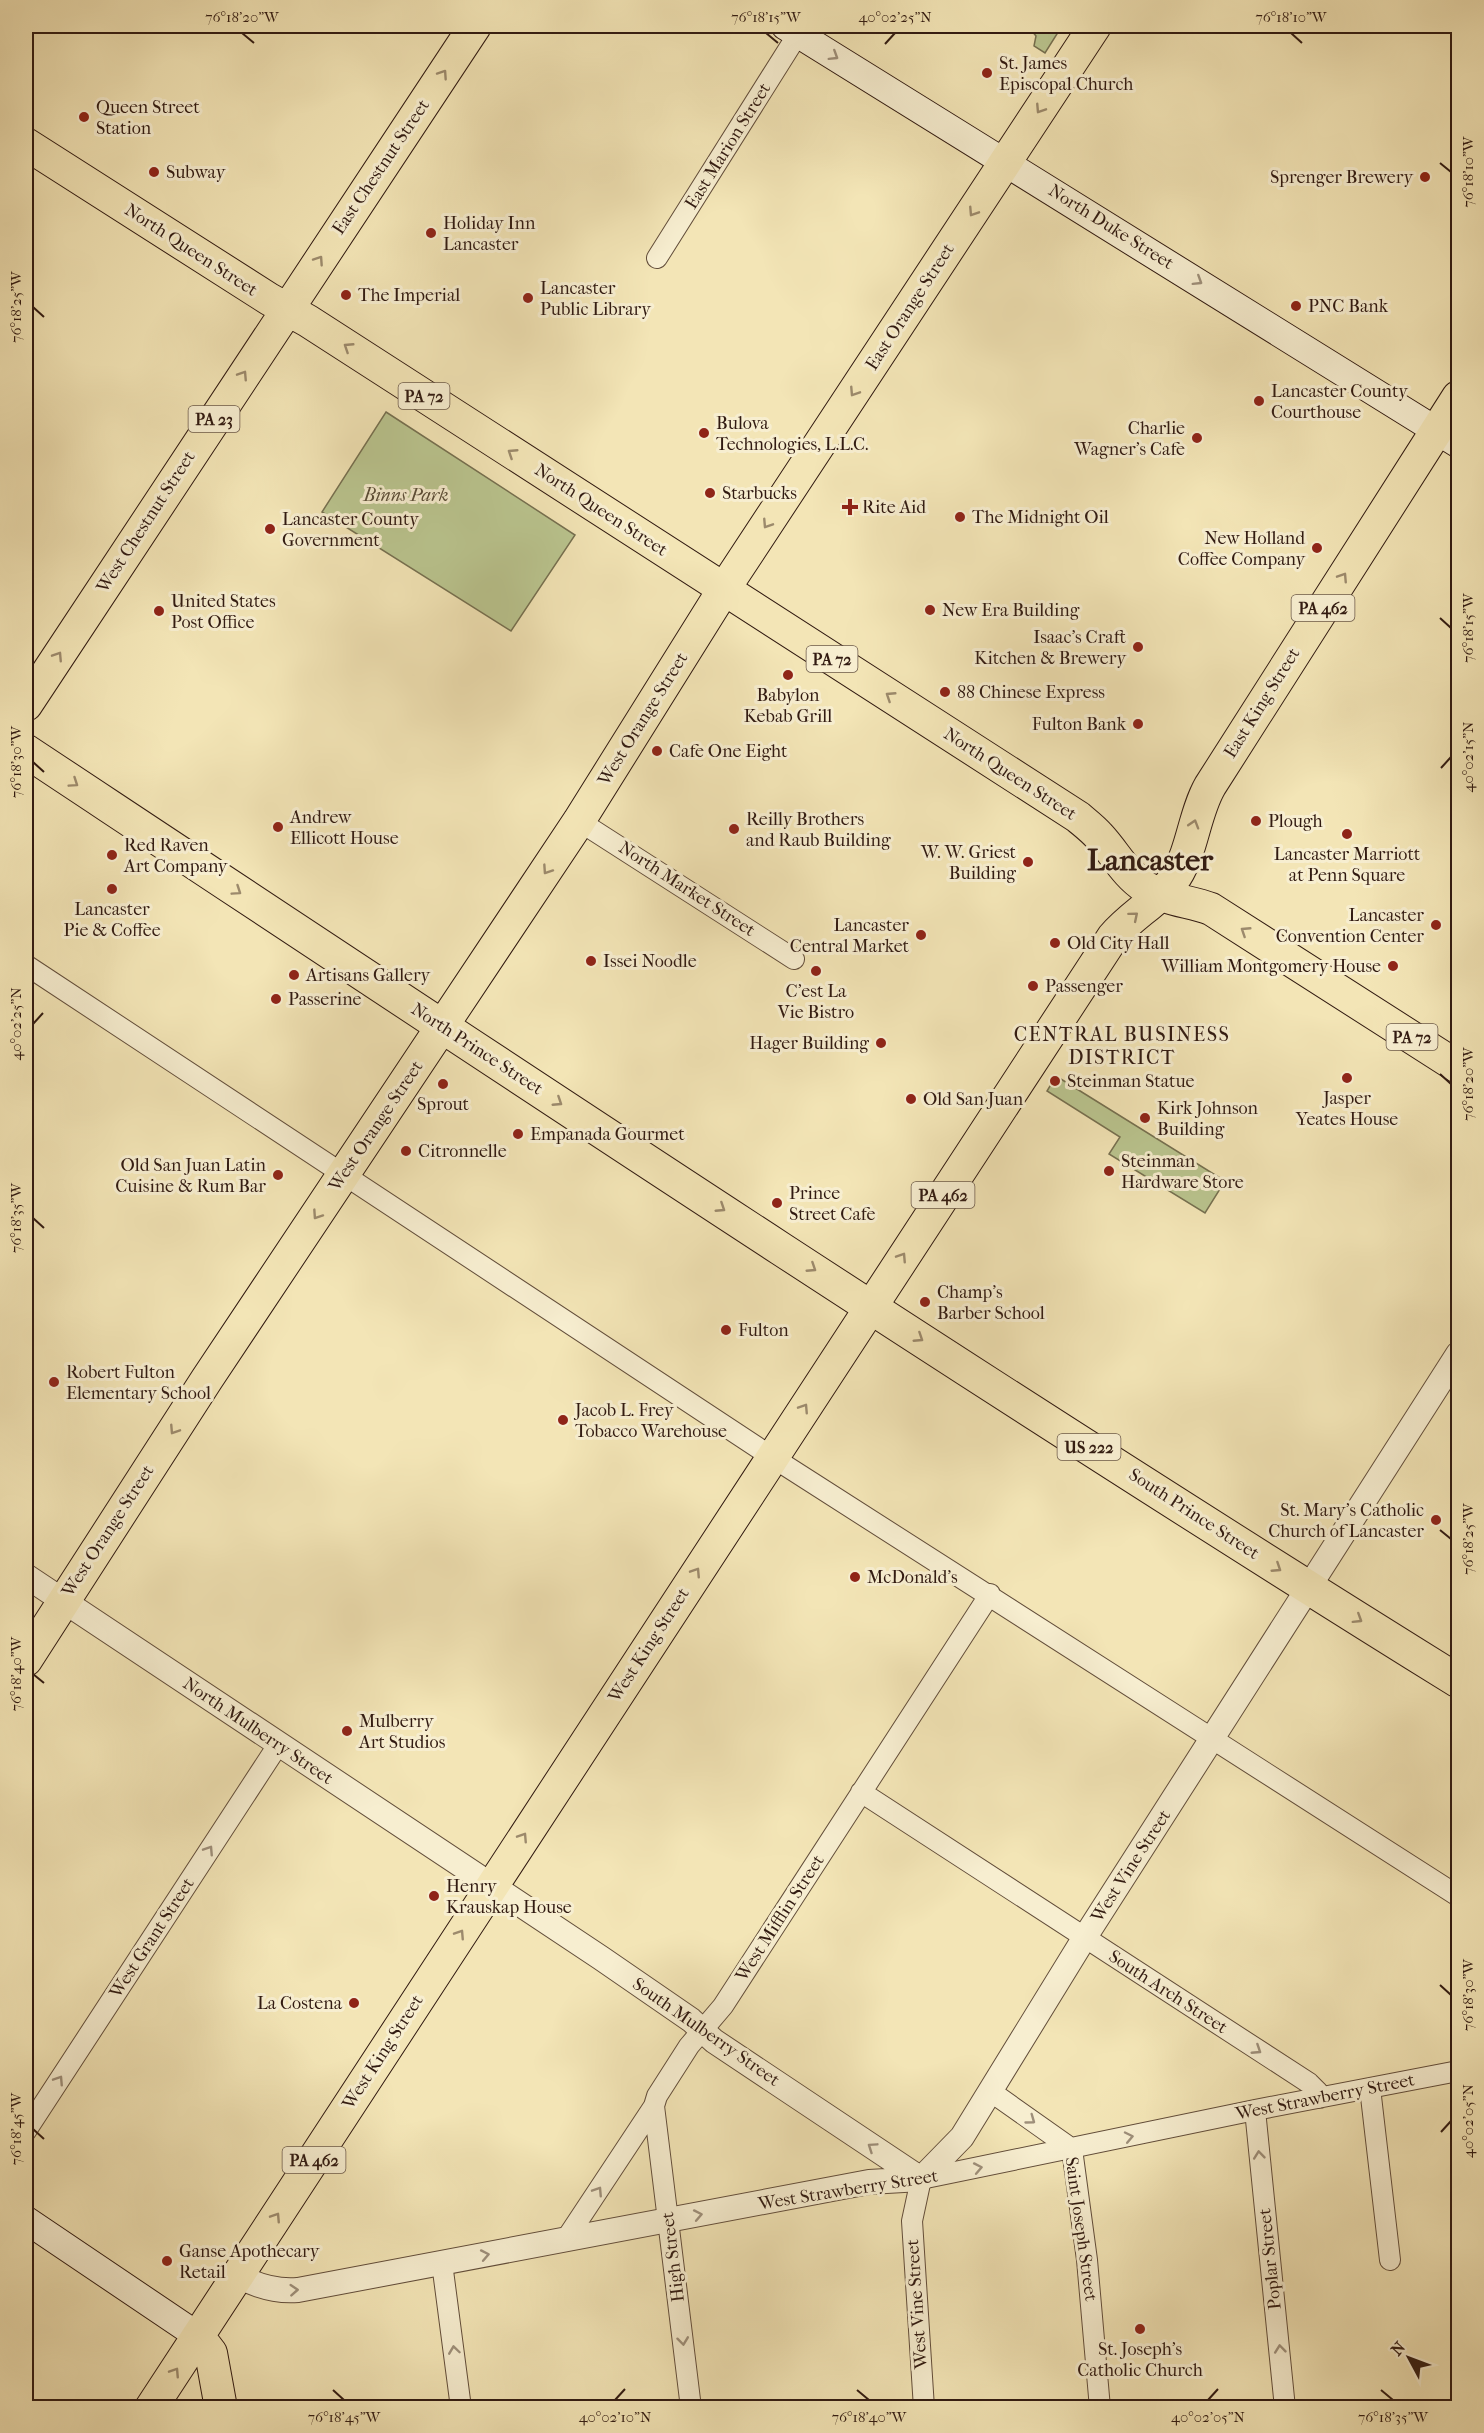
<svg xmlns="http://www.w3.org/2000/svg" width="1484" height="2433" viewBox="0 0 1484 2433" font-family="'IM FELL French Canon',serif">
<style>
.green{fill:#bac58f;stroke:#767050;stroke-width:1.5}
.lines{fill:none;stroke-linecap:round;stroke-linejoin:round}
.minor-casing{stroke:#624d3a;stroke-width:22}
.tertiary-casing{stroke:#624d3a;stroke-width:26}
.secondary-casing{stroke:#311a11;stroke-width:29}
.primary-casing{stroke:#311a11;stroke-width:34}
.trunk-casing{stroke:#311a11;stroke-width:35}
.minor{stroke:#f7eed0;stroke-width:20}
.tertiary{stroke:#f7eed0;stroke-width:24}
.secondary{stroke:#f7eed0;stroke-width:27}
.primary{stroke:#f3e5b6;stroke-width:32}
.trunk{stroke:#f3e5b6;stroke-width:33}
.oneway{stroke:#9e8f7a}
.oneway2{stroke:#9c8a6c}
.ticks{fill:none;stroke:#311a11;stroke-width:2}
.poi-dot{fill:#8f2418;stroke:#f7eed0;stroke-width:2}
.labels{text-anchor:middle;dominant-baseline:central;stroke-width:6;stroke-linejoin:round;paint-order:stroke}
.shield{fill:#f7eed0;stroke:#6c5a4a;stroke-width:1.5}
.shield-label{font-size:16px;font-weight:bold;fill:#311a11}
.poi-label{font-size:18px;fill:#311a11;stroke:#f7eed0;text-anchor:start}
.street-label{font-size:18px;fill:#311a11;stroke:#f7eed0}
.park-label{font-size:18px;font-style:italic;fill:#5a4d37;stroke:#f7eed0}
.neighbourhood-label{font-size:20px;letter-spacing:1.5px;fill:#311a11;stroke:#f7eed0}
.town-label{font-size:30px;font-weight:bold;fill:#311a11;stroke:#f7eed0}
.neatline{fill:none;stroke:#311a11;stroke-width:2}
.ticks-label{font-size:15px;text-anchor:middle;fill:#311a11}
</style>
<rect width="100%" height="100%" fill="#f3e5b6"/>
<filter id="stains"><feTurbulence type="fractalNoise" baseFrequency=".00333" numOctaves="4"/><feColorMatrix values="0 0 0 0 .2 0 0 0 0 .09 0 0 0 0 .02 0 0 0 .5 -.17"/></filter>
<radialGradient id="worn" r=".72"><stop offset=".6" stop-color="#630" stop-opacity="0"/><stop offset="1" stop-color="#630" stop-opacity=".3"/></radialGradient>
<path class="green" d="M1006 26H1062L1045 53 1034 46 1036 36 1031 30 1022 28 1016 32Z
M386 412 575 535 511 631 322 512Z
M1056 1076 1225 1181 1205 1213 1109 1154 1120 1137 1047 1091Z"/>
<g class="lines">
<g class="minor-casing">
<path id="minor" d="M657 258 798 34
M579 821 794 959
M26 965 772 1457 1458 1896
M861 1792 1309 2083 1318 2092 1319 2098
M1370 2088 1390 2260
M990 2091 1072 2149 1087 2260 1100 2408
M654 2106 691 2408
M1255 2110 1285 2408
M26 2131 278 1745
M566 2239 654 2106 657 2096 689 2046 723 2006 990 1594
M442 2263 461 2408
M924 2408 912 2221 921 2179 1255 2110 1458 2071"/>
</g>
<g class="tertiary-casing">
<path id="tertiary" d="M26 1576 601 1958 691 2020 714 2041 921 2179
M921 2179 962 2137 1085 1937 1458 1354
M238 2276C257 2286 276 2292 298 2290L869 2182 921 2179"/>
</g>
<g class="secondary-casing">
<path id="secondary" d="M785 26 1458 444
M26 2220 198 2336"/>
</g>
<g class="primary-casing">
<path id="primary" d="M26 144 269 299 308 321 1078 817C1085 823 1093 829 1099 836 1115 853 1125 874 1145 887 1165 900 1190 901 1211 909L1458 1067
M26 705 475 26
M26 1660 207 1379 579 821 724 589 1095 26
M198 2336 211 2353 221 2408
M151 2408 1113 937C1132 914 1160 901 1176 876 1193 849 1194 814 1210 786L1458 397"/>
</g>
<g class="trunk-casing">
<path id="trunk" d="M26 751C500 1065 975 1381 1458 1681"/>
</g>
<use href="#minor" class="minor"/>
<use href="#tertiary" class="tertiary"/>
<use href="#secondary" class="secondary"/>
<use href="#primary" class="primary"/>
<use href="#trunk" class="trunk"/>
</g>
<defs><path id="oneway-chevron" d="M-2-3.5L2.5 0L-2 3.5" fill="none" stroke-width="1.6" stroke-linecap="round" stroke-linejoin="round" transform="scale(1.5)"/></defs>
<g class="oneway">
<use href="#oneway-chevron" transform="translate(834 56) rotate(32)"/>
<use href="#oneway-chevron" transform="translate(1198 281) rotate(32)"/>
<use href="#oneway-chevron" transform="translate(209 1850) rotate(-57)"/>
<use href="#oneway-chevron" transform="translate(1257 2050) rotate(33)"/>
<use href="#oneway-chevron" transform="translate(59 2080) rotate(-57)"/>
<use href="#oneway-chevron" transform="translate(1031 2120) rotate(36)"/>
<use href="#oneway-chevron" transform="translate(1129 2137) rotate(-12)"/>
<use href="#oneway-chevron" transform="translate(872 2147) rotate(-146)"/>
<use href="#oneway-chevron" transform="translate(1259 2155) rotate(-96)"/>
<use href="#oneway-chevron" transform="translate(978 2168) rotate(-11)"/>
<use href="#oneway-chevron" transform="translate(598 2191) rotate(-57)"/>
<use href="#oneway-chevron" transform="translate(698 2215) rotate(-11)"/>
<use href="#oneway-chevron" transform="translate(485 2255) rotate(-11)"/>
<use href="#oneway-chevron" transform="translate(294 2290) rotate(-4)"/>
<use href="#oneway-chevron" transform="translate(683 2341) rotate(83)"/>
<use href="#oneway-chevron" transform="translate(1280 2349) rotate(-96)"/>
<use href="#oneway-chevron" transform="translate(454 2350) rotate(-98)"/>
</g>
<g class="oneway2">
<use href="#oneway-chevron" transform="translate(443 74) rotate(-56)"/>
<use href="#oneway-chevron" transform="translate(1040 109) rotate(123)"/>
<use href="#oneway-chevron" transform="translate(973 212) rotate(123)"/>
<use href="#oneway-chevron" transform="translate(319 260) rotate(-56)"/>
<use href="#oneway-chevron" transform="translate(348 347) rotate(-147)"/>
<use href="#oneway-chevron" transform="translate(243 375) rotate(-57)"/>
<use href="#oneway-chevron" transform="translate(854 392) rotate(123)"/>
<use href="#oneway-chevron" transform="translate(512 453) rotate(-147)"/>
<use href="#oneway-chevron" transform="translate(767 524) rotate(123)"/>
<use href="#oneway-chevron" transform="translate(1343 577) rotate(-57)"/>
<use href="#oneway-chevron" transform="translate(58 656) rotate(-57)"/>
<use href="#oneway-chevron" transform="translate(890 696) rotate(-147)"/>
<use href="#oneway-chevron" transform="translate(74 783) rotate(34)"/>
<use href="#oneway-chevron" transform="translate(1194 824) rotate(-73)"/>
<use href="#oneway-chevron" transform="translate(547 870) rotate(124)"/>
<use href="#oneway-chevron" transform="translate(237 891) rotate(34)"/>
<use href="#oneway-chevron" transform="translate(1134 916) rotate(-40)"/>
<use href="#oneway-chevron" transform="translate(1245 931) rotate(-147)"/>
<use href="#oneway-chevron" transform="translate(558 1102) rotate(33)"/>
<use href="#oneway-chevron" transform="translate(721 1208) rotate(33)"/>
<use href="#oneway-chevron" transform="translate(317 1215) rotate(124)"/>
<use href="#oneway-chevron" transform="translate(902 1257) rotate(-57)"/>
<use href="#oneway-chevron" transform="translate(812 1268) rotate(33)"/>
<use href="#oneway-chevron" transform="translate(919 1338) rotate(33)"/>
<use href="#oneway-chevron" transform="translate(804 1408) rotate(-57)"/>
<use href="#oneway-chevron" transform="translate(174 1430) rotate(123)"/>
<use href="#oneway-chevron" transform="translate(1277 1568) rotate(33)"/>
<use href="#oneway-chevron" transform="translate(696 1572) rotate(-57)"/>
<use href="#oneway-chevron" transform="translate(1358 1619) rotate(32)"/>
<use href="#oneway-chevron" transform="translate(523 1837) rotate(-57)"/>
<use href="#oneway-chevron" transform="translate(460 1934) rotate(-57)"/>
<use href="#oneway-chevron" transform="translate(276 2217) rotate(-57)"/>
<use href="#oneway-chevron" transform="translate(175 2372) rotate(-57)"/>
</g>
<path class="ticks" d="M242 33 254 43M766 33 778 43M1291 33 1302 43M885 44 895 33M1440 163 1451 172M33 307 44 317M1440 618 1451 628M33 762 44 772M1441 768 1451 757M33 1024 43 1013M1440 1074 1451 1084M33 1218 44 1228M1440 1530 1451 1539M33 1674 44 1683M1440 1985 1451 1995M33 2129 44 2139M1441 2132 1451 2121M333 2390 344 2400M857 2390 869 2400M1381 2390 1393 2400M615 2400 625 2389M1208 2400 1218 2389"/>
<g class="poi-dot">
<circle cx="987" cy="73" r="6"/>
<circle cx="84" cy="117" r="6"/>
<circle cx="154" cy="172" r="6"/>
<circle cx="1425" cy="177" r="6"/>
<circle cx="431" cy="233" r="6"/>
<circle cx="346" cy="295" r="6"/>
<circle cx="528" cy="298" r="6"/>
<circle cx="1296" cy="306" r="6"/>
<circle cx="1259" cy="401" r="6"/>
<circle cx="704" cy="433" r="6"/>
<circle cx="1197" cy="438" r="6"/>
<circle cx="710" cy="493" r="6"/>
<path d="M847 498h6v6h6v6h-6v6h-6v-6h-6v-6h6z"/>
<circle cx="960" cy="517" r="6"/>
<circle cx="270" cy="529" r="6"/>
<circle cx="1317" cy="548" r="6"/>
<circle cx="930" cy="610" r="6"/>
<circle cx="159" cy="611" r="6"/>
<circle cx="1138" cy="647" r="6"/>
<circle cx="788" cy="675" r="6"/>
<circle cx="945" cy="692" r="6"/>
<circle cx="1138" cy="724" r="6"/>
<circle cx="657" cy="751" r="6"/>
<circle cx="1256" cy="821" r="6"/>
<circle cx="278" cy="827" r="6"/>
<circle cx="734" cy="829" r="6"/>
<circle cx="1347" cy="834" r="6"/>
<circle cx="112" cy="855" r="6"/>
<circle cx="1028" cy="862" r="6"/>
<circle cx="112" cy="889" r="6"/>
<circle cx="1436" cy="925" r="6"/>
<circle cx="921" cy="935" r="6"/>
<circle cx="1055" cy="943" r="6"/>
<circle cx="591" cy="961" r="6"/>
<circle cx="1393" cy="966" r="6"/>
<circle cx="816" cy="971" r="6"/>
<circle cx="294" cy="975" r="6"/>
<circle cx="1033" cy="986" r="6"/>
<circle cx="276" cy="999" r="6"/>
<circle cx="881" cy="1043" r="6"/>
<circle cx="1347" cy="1078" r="6"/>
<circle cx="1055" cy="1081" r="6"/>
<circle cx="443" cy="1084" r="6"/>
<circle cx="911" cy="1099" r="6"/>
<circle cx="1145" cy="1118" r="6"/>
<circle cx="518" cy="1134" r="6"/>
<circle cx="406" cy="1151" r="6"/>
<circle cx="1109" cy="1171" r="6"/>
<circle cx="278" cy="1175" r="6"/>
<circle cx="777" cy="1203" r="6"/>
<circle cx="925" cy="1302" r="6"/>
<circle cx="726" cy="1330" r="6"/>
<circle cx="54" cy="1382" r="6"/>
<circle cx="563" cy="1420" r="6"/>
<circle cx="1436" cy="1520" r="6"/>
<circle cx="855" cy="1577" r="6"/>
<circle cx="347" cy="1731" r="6"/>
<circle cx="434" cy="1896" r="6"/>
<circle cx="354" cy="2003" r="6"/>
<circle cx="167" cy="2261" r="6"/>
<circle cx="1140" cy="2329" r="6"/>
</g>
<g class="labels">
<g class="shield">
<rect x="398.5" y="383" width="51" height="26" rx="4.5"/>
<rect x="188.5" y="406" width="51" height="26" rx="4.5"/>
<rect x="1291.5" y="595" width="63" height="26" rx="4.5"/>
<rect x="806.5" y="646" width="51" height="26" rx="4.5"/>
<rect x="1386.5" y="1024" width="51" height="26" rx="4.5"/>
<rect x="911.5" y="1182" width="63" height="26" rx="4.5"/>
<rect x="1057.5" y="1434" width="63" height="26" rx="4.5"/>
<rect x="282.5" y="2147" width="63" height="26" rx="4.5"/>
</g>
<g class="shield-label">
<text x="424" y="396">PA 72</text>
<text x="214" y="419">PA 23</text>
<text x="1323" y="608">PA 462</text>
<text x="832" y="659">PA 72</text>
<text x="1412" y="1037">PA 72</text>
<text x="943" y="1195">PA 462</text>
<text x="1089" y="1447">US 222</text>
<text x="314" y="2160">PA 462</text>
</g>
<g class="poi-label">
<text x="999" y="63">St. James<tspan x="999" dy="21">Episcopal Church</tspan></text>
<text x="96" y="107">Queen Street<tspan x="96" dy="21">Station</tspan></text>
<text x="166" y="172">Subway</text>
<text x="1413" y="177" text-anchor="end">Sprenger Brewery</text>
<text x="443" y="223">Holiday Inn<tspan x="443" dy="21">Lancaster</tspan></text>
<text x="540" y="288">Lancaster<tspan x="540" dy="21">Public Library</tspan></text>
<text x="358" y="295">The Imperial</text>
<text x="1308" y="306">PNC Bank</text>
<text x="1271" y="391">Lancaster County<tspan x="1271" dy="21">Courthouse</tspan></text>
<text x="716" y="423">Bulova<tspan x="716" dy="21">Technologies, L.L.C.</tspan></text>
<text x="1185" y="428" text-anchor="end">Charlie<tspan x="1185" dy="21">Wagner's Cafe</tspan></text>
<text x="722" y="493">Starbucks</text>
<text x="862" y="507">Rite Aid</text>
<text x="972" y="517">The Midnight Oil</text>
<text x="282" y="519">Lancaster County<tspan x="282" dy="21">Government</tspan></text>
<text x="1305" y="538" text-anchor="end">New Holland<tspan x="1305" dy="21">Coffee Company</tspan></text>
<text x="171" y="601">United States<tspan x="171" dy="21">Post Office</tspan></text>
<text x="942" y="610">New Era Building</text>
<text x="1126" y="637" text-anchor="end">Isaac's Craft<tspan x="1126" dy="21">Kitchen &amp; Brewery</tspan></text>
<text x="957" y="692">88 Chinese Express</text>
<text x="788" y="695" text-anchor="middle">Babylon<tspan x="788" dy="21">Kebab Grill</tspan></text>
<text x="1126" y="724" text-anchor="end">Fulton Bank</text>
<text x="669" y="751">Cafe One Eight</text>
<text x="290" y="817">Andrew<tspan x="290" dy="21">Ellicott House</tspan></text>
<text x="746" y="819">Reilly Brothers<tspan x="746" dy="21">and Raub Building</tspan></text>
<text x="1268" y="821">Plough</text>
<text x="124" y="845">Red Raven<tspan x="124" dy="21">Art Company</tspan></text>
<text x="1016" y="852" text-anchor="end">W. W. Griest<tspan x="1016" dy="21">Building</tspan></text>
<text x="1347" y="854" text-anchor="middle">Lancaster Marriott<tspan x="1347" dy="21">at Penn Square</tspan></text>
<text x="112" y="909" text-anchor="middle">Lancaster<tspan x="112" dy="21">Pie &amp; Coffee</tspan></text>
<text x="1424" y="915" text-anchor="end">Lancaster<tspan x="1424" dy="21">Convention Center</tspan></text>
<text x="909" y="925" text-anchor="end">Lancaster<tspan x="909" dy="21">Central Market</tspan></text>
<text x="1067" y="943">Old City Hall</text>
<text x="603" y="961">Issei Noodle</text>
<text x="1381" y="966" text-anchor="end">William Montgomery House</text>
<text x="306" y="975">Artisans Gallery</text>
<text x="1045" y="986">Passenger</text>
<text x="816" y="991" text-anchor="middle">C'est La<tspan x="816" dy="21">Vie Bistro</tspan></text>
<text x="288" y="999">Passerine</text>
<text x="869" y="1043" text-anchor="end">Hager Building</text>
<text x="1067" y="1081">Steinman Statue</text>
<text x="1347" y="1098" text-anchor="middle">Jasper<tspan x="1347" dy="21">Yeates House</tspan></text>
<text x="923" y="1099">Old San Juan</text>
<text x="443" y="1104" text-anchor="middle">Sprout</text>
<text x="1157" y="1108">Kirk Johnson<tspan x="1157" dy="21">Building</tspan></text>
<text x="530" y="1134">Empanada Gourmet</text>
<text x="418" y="1151">Citronnelle</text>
<text x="1121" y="1161">Steinman<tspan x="1121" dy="21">Hardware Store</tspan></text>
<text x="266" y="1165" text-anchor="end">Old San Juan Latin<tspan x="266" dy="21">Cuisine &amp; Rum Bar</tspan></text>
<text x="789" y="1193">Prince<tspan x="789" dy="21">Street Cafe</tspan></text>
<text x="937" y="1292">Champ’s<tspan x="937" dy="21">Barber School</tspan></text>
<text x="738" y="1330">Fulton</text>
<text x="66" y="1372">Robert Fulton<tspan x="66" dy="21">Elementary School</tspan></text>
<text x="575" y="1410">Jacob L. Frey<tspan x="575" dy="21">Tobacco Warehouse</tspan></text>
<text x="1424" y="1510" text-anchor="end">St. Mary's Catholic<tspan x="1424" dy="21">Church of Lancaster</tspan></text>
<text x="867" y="1577">McDonald's</text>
<text x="359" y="1721">Mulberry<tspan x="359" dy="21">Art Studios</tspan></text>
<text x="446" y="1886">Henry<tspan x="446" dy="21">Krauskap House</tspan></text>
<text x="342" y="2003" text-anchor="end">La Costena</text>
<text x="179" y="2251">Ganse Apothecary<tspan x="179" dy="21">Retail</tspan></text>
<text x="1140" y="2349" text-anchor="middle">St. Joseph's<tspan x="1140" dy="21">Catholic Church</tspan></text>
</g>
<g class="street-label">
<text transform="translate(728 146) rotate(-58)">East Marion Street</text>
<text transform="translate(381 167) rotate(-56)">East Chestnut Street</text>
<text transform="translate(1111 227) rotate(32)">North Duke Street</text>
<text transform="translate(191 250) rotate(33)">North Queen Street</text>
<text transform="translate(910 307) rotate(-57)">East Orange Street</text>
<text transform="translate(601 510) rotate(33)">North Queen Street</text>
<text transform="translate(146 522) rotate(-57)">West Chestnut Street</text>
<text transform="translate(1262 703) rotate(-58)">East King Street</text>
<text transform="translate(643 719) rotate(-58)">West Orange Street</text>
<text transform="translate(1010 774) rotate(33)">North Queen Street</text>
<text transform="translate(687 889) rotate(33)">North Market Street</text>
<text transform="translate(477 1049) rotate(33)">North Prince Street</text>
<text transform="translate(376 1126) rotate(-56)">West Orange Street</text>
<text transform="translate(1194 1514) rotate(33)">South Prince Street</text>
<text transform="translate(108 1531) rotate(-57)">West Orange Street</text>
<text transform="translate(649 1645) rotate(-57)">West King Street</text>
<text transform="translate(258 1731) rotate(34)">North Mulberry Street</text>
<text transform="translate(1131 1866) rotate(-57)">West Vine Street</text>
<text transform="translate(780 1918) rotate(-57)">West Mifflin Street</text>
<text transform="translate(152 1938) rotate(-57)">West Grant Street</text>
<text transform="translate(1168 1992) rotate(33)">South Arch Street</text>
<text transform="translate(706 2032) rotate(35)">South Mulberry Street</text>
<text transform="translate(383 2052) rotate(-57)">West King Street</text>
<text transform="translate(1325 2097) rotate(-11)">West Strawberry Street</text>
<text transform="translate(848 2190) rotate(-9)">West Strawberry Street</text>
<text transform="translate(1081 2229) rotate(82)">Saint Joseph Street</text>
<text transform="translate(673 2257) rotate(-97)">High Street</text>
<text transform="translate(1270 2259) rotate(-96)">Poplar Street</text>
<text transform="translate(917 2304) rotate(-94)">West Vine Street</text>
</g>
<g class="park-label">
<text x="406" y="495">Binns Park</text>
</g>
<g class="neighbourhood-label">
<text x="1122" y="1034">CENTRAL BUSINESS<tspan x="1122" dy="23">DISTRICT</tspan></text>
</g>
<g class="town-label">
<text x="1150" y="860">Lancaster</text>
</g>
</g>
<rect width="1484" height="2433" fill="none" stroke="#f3e5b6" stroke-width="66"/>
<g transform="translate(1409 2358) rotate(311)" stroke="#f7eed0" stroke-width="4.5" paint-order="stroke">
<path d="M0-4.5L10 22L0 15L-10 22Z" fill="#311a11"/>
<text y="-9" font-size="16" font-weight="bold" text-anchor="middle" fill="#311a11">N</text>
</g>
<rect x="33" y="33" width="1418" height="2367" class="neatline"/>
<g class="ticks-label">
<text x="242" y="22">76°18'20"W</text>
<text x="766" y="22">76°18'15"W</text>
<text x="895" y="22">40°02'25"N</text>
<text x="1291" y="22">76°18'10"W</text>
<text transform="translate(1468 172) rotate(-90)" y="5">76°18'10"W</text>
<text transform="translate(16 307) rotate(-90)" y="5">76°18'25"W</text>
<text transform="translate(1468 628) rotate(-90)" y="5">76°18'15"W</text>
<text transform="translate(1468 757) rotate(-90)" y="5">40°02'15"N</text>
<text transform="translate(16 762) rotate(-90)" y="5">76°18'30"W</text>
<text transform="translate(16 1024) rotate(-90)" y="5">40°02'25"N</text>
<text transform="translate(1468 1084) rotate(-90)" y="5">76°18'20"W</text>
<text transform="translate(16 1218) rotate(-90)" y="5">76°18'35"W</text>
<text transform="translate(1468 1539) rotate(-90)" y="5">76°18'25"W</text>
<text transform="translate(16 1674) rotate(-90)" y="5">76°18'40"W</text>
<text transform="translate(1468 1995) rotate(-90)" y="5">76°18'30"W</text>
<text transform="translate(1468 2121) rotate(-90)" y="5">40°02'05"N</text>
<text transform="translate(16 2129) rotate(-90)" y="5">76°18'45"W</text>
<text x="344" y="2422">76°18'45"W</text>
<text x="615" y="2422">40°02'10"N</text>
<text x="869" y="2422">76°18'40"W</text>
<text x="1208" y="2422">40°02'05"N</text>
<text x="1393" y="2422">76°18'35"W</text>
</g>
<rect width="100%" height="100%" filter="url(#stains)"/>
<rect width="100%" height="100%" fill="url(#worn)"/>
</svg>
